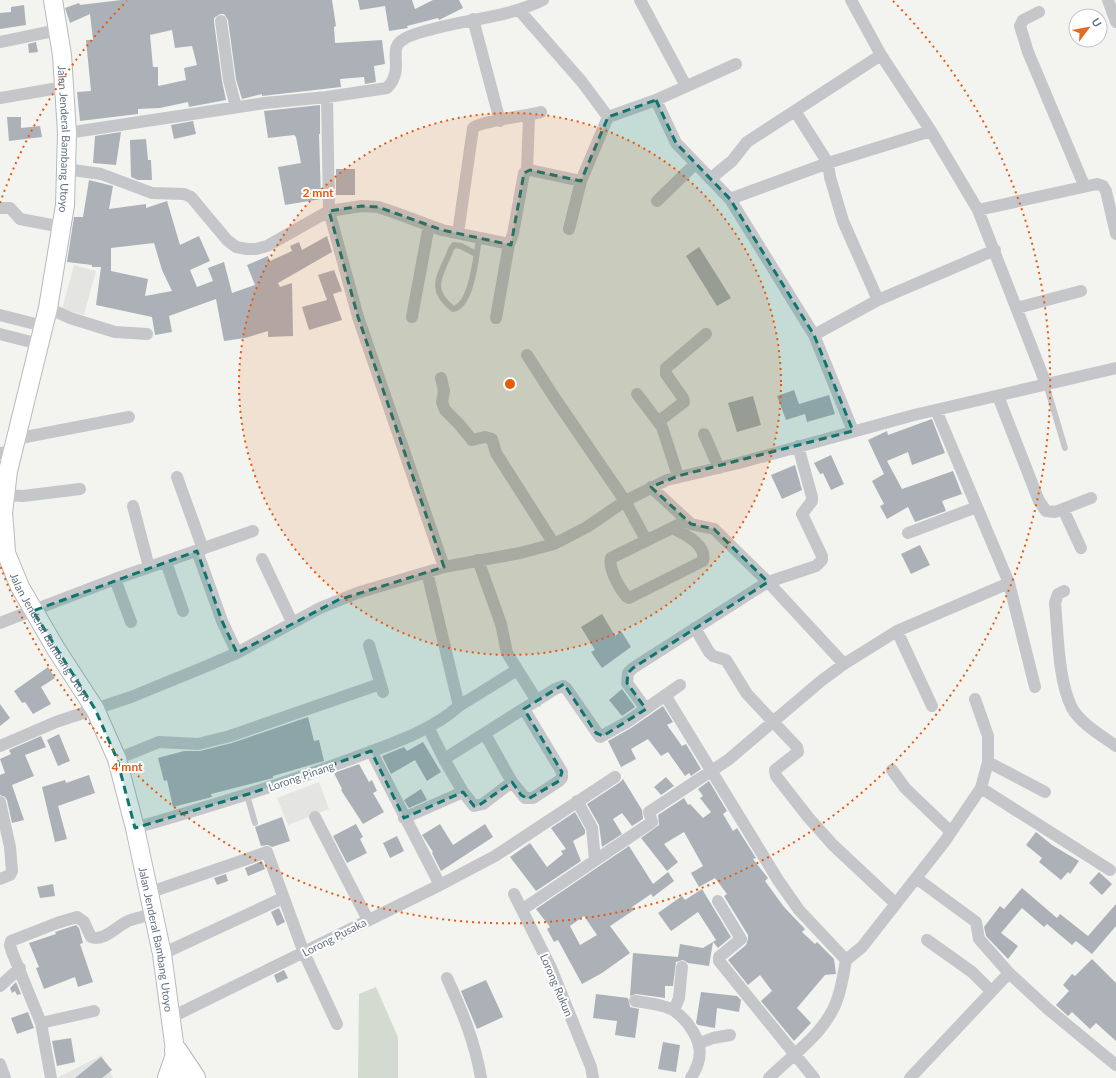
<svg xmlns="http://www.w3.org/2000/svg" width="1116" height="1078" viewBox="0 0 1116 1078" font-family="Lato,sans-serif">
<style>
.built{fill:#e4e4e3}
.green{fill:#d3dbd1}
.building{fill:#acb1b8;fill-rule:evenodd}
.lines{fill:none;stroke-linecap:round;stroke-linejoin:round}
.secondary-casing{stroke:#b6b9be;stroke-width:20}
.highway-casing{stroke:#b4b6ba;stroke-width:24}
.lane{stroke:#c4c6ca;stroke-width:6}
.street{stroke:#c4c6ca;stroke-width:12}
.secondary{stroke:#fff;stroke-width:18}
.highway{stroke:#fff;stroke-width:22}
.marked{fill:#0f766e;fill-opacity:0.2;stroke:#0f766e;stroke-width:3;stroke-dasharray:8 5;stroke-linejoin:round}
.ring{fill:none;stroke:#e8590c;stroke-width:2;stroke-dasharray:2 4}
.labels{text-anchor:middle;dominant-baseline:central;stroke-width:4;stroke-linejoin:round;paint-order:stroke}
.street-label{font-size:11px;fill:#636f81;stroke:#fff}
.centre{fill:#e8590c;stroke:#fff;stroke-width:2}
.ring-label{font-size:12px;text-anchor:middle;font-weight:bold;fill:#e8590c;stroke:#fff;stroke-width:4;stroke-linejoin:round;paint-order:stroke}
</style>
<rect width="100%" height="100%" fill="#f3f4ef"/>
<path class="built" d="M74 265 96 271 84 315 62 309Z
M319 782 329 809 288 825 277 798Z
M102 1055 113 1078H57Z"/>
<path class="green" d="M376 987 398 1037V1078H358L359 994Z"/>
<path class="building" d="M121 0H332L336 26 334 27 335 43 382 40 385 64 374 66 376 82 365 84 364 77 340 79 341 87 262 96V94L242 99 236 79 228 20 224 14H220L214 18V22L222 81 226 100 189 107 188 102 160 108 138 109V114L80 121 77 92 91 91 86 40H93L90 14 70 23 65 8 79 3 80 5ZM172 30 175 48 192 46 197 65 184 68 186 80 158 86V67H153L150 35Z
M358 0H412L415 9 433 0H459L463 8 439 20 438 18 407 26 408 28 389 31 385 6 360 10Z
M24 5 26 25 0 29V13L11 12V7Z
M36 42 38 52 29 53 28 44Z
M320 105V134H319L321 199 285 205 278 167 301 163 296 137 294 135 268 138 264 111Z
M7 117H21V128L40 126 42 137 9 141Z
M193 121 196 134 174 139 171 125Z
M121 132 116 165 93 163 95 136Z
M146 139 148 160H151L152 180H138L131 177 130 140Z
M336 169H355V195H336Z
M89 180 113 186 109 209 146 204V208L167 201 180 245 199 236 210 261 190 270 197 287 213 281 208 268 224 262 232 293 255 285 247 265 268 256 270 261 292 251 290 246 299 242 302 250 327 236 332 252 278 283 280 287 292 283 293 336 268 337V331L245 338 224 341 216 299 169 316 172 332 155 335 152 317 96 305 101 267H92V265L67 262 74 217H83ZM154 243 162 270 172 291 145 296 148 279 111 271V248Z
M699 247 731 298 717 306 686 256Z
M334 270 342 291 333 294 342 320 309 330 302 307 327 300 318 275Z
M794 390 799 404 829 395 835 414 807 422 805 414 786 420 777 396Z
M753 396 761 425 737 432 728 403Z
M932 419 945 453 912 465 908 452 887 461 902 489 953 471 962 494 942 501 946 511 915 522 908 507 887 519 880 506 884 504 872 481 884 474 868 440 887 431 888 435Z
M831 455 844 484 831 490 823 473 820 474 814 463Z
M795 465 802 490 782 499 771 475Z
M920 545 930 565 911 574 901 554Z
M602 614 615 636 621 631 631 647 602 668 591 652 595 650 581 627Z
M48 667 55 678 41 687 51 704 33 714 25 702 22 703 14 691Z
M622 689 635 707 622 716 609 700Z
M0 704 10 718 0 726Z
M663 706 673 722 667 725 682 746 686 744 701 769 691 776 689 773 685 776 668 752 661 756 648 739 631 749 636 759 621 767 608 741 631 728Z
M308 717 314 741 319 740 324 761 273 776V778L211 794 212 797 173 807 167 780 164 781 158 758 184 751H200L232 743Z
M59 734 70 761 58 766 47 740Z
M41 736 46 747 25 755 34 776 12 785 24 820 12 823 7 800 5 797 0 795V775L5 773 0 759 11 754 9 750Z
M423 742 441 772 427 781 415 760 391 774 382 756 404 747 407 751Z
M359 764 369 782 372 780 377 791 373 793 384 812 363 824 341 790 342 789 334 773Z
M89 775 95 793 58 806 67 839 55 842 42 787 65 780 66 783Z
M666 777 674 786 661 795 654 787Z
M623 779 642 810 643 819 632 826 622 813 613 819 622 834 602 847 599 825 587 804 619 783Z
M709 781 727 811 723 814 733 831 737 828 756 858 753 859 768 878 765 881 784 907 805 929 802 932 815 944 817 942 834 959 836 974 825 975 797 1008 811 1023 794 1041 761 1001 772 991 760 975 748 985 728 960 746 945 748 939V935L724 896 727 894 715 878 699 887 691 873 703 866 684 832 664 844 678 862 667 871 641 838 659 825 658 815 684 798 688 805 690 804 703 818 711 812 700 798 703 796 698 789Z
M421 789 427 800 409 808 404 800Z
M575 812 585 830V834L573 841 581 861 536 891 510 857 530 843 547 867 563 854 561 851 566 849 551 828Z
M282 817 290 841 272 847 268 845 261 846 255 827Z
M356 824 363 837 360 839 367 853 347 863 333 836Z
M440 824 453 845 485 824 493 837 441 871 432 853 433 852 422 835Z
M1036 832 1052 845 1079 861 1070 874 1068 872 1061 880 1039 862 1042 858 1026 845Z
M397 836 404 851 390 858 383 843Z
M629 846 653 884 668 872 674 881 653 897 651 894 632 907 634 910 610 926 630 953 602 973 582 984 558 940 554 942 547 929 550 927 536 909ZM584 916 597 935 580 945 570 926Z
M262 861 265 869 248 876 245 868Z
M1099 872 1112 884 1102 895 1089 883Z
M226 874 228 881 217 885 214 878Z
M53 884 55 896 40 898 37 887Z
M1022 888 1057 918 1060 914 1088 936 1116 904V926L1092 954 1076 941 1072 945 1047 924 1044 927 1022 908 1001 933 1018 946 1008 959 986 936 984 927 1000 906 1004 909Z
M702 889 731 937 718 948 713 942 709 966 688 963 683 960 676 962 673 986H665V998L636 994 630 996 633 953 678 957 680 944 703 948 716 940 698 912 671 931 658 913 682 896 685 900Z
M279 908 285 922 277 926 271 912Z
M76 925 79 928 83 943 80 944 93 982 78 987 75 977 44 989 36 968 39 967 29 943 56 934 55 932Z
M1092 959 1116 983V1041L1096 1023 1090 1029 1072 1012 1068 1016 1056 1005 1069 991 1063 985 1072 974 1075 976Z
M284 970 288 978 277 983 274 975Z
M486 980 503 1017 477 1029 461 991Z
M16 982 21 994 17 995 15 991 12 993 10 988Z
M701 992 737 996 741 1000 739 1012 717 1008 715 1028 698 1025 696 1023Z
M596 994 628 998 630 1007 639 1009 635 1038 615 1035 617 1021 593 1018Z
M28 1012 34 1028 17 1034 11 1018Z
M71 1038 75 1062 57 1066 52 1041Z
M663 1042 680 1045 676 1072 658 1069Z
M101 1057 112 1070 102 1078H75Z"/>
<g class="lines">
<g class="secondary-casing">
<g id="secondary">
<path id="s1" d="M53 0 62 55 67 133 65 205 48 308 8 471 3 513 5 537 6 553 20 587 56 649 95 709 117 759 135 828 162 954 177 1065"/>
</g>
</g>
<g class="highway-casing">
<path id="highway" d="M176 1051 194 1078
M169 1078 176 1058"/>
</g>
<path class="lane" d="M476 254 461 246 454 245 451 249C442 274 426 288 453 309 472 306 476 256 479 239
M1046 384 1065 448
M247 795 255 823"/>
<path class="street" d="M640 0 686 86
M851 0 881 55 931 131 978 210 1046 384
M1108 0 1116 22
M519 10 582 82 608 117 656 100 736 64
M1039 12 1023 20 1020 26 1028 52 1084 185
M473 19 500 121
M221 21 229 80 236 107
M0 42 58 30
M327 97 329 211 358 317 444 567
M0 98 64 87
M656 100 676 143 730 199 814 335 853 431
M795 111 828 163 830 177 843 221 878 300 814 335
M67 133 265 103 327 97 387 88C405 70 388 51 401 41 410 34 422 32 433 29 469 19 509 17 543 0
M66 169 101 174 152 193 184 194 191 197 227 240 236 247 247 249H256L267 246 329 211 362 206 378 207 393 212 442 230 509 244 513 234 524 173 530 170 581 181
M527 171 529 116
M710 179 732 161 747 142 881 55
M730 199 828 163 931 131
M657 201 695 164
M0 208H10L20 219 62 227
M978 210 1097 184 1103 186 1106 191 1116 234
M569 229 581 181 608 117
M458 233 473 128C480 121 527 116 541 112
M878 300 995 250
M48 308 70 318 115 332 147 334
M1017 308 1081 291
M0 315 43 326
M412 317 429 225
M496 318 509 244
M0 334 39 344
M527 355 554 397 625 501 646 540
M441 378 444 391 442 402 445 410 459 424 472 440 485 437 492 439 496 453 554 544
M637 394 662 427 678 476
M998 396 1039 501 1046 511 1055 512 1091 498
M936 410 1009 583 1035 687
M659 421 684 402 683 398 666 374V368L706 334
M704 434 719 468
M15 439 129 417
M0 453 12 451
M177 477 203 549
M651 487 691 524 714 529 768 582 844 664
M4 495 23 496 80 489
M133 506 149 567
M1063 509 1081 548
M672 528C684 534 707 544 703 561L629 598 627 597C620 589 608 569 611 558L682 523
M908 533 977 507
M197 551 222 621 237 653
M262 559 292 622
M478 560 501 624 507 653 537 701
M166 562 183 611
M115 579 131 622
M1064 591 1058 594 1055 603C1058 633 1058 681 1072 708 1081 724 1101 735 1116 746
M0 623 115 579 253 531
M695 628 709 652 713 656 726 660 747 694 797 747 798 752 775 770 776 776 808 817 833 845 896 904
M897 631 932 706
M369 645 383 692
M665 695 778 880 799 910 846 960
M459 706 517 670
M646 709 627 683 628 673 633 668 752 592 768 582 816 566 822 560V556L802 514 812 501V497L798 446
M428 727 444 759 555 689 563 686 566 688 600 737 627 722 680 685
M485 734 512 782 525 798H533L559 781 562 778V772L524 709
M0 746 56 722 131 697 202 668 237 653 320 608 357 593 444 567 520 553 554 544 587 527 625 501 667 480 739 463 914 415 1116 368
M371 751 440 885
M117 759 159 742 198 744 230 736 380 684
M444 759 463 792 474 806 483 804 512 782
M988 762 1045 792
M892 770 905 788 951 832
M981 788 1110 870
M577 801 592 828 595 860
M0 802 10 847 12 871 10 875 0 879
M315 817 368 920
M404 818 463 792
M135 828C208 807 280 785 351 759 388 745 430 732 459 706L427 572
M916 878 976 922 979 939 1009 973
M148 893 267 852 304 953 337 1024
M514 894 551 968 591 1067 593 1078
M718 901 741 939 719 957V961L814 1078
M523 909 652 822 649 812 728 760 821 681 844 664 897 631 1009 583
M927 940 972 972 991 991
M162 954 283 898
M846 960 862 947 916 878 945 841 981 788 988 762V736L975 699
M447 978C462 1011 475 1042 481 1078
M0 986 20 968
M635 1001C647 1003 660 1004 671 1009 677 1012 684 1019 688 1024 702 1043 704 1057 691 1078
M674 1010 679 998 682 967
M172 1017 440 885 495 856 615 777
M41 1023 12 952 10 945 11 941 57 923 77 917 84 922 91 937C104 942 117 926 128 921 136 918 145 916 153 914
M700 1043 713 1038 730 1035
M0 1064 5 1078
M51 1078 41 1023 94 1011
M769 1078C793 1054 828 1031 838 997 842 985 844 972 846 960
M910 1078 1009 973 1048 1009 1116 1065"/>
<use href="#secondary" class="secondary"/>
<use href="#highway" class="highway"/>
</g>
<path class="marked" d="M656 100 676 143 730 199 814 335 853 431 678 476 651 487 691 524 714 529 768 582 633 668 628 673 627 683 646 709 603 736 596 733 564 684 524 709 562 772 559 781 528 799 521 795 512 782 478 806H474L463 792 404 818 371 751 252 793 135 828 117 759 95 709 33 611 197 551 222 621 237 653 338 600 444 567 358 317 329 211 362 206 378 207 442 230 511 245 524 173 530 170 581 181 608 117Z"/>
<circle cx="510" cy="384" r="271" fill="#e8590c" fill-opacity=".12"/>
<g class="ring">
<circle cx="510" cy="384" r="271"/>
<path d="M0 203A541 541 0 0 1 127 1M893 1A541 541 0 1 1 0 565"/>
</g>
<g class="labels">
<g class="street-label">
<text stroke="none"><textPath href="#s1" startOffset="140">Jalan Jenderal Bambang Utoyo</textPath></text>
<text stroke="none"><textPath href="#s1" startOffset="656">Jalan Jenderal Bambang Utoyo</textPath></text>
<text transform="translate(301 776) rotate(-19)">Lorong Pinang</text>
<text transform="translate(334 937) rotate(-27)">Lorong Pusaka</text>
<text stroke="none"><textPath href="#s1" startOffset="980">Jalan Jenderal Bambang Utoyo</textPath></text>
<text transform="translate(557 985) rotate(67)">Lorong Rukun</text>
</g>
</g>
<circle cx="510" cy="384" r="6" class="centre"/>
<g class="ring-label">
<text x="318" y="197">2 mnt</text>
<text x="127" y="771">4 mnt</text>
</g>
<g transform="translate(1088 28) rotate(58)"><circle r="19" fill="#ffffff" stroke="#c1c5cd"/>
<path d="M0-3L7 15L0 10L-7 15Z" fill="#e26c21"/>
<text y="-6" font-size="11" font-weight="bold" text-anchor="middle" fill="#636f81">U</text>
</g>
</svg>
